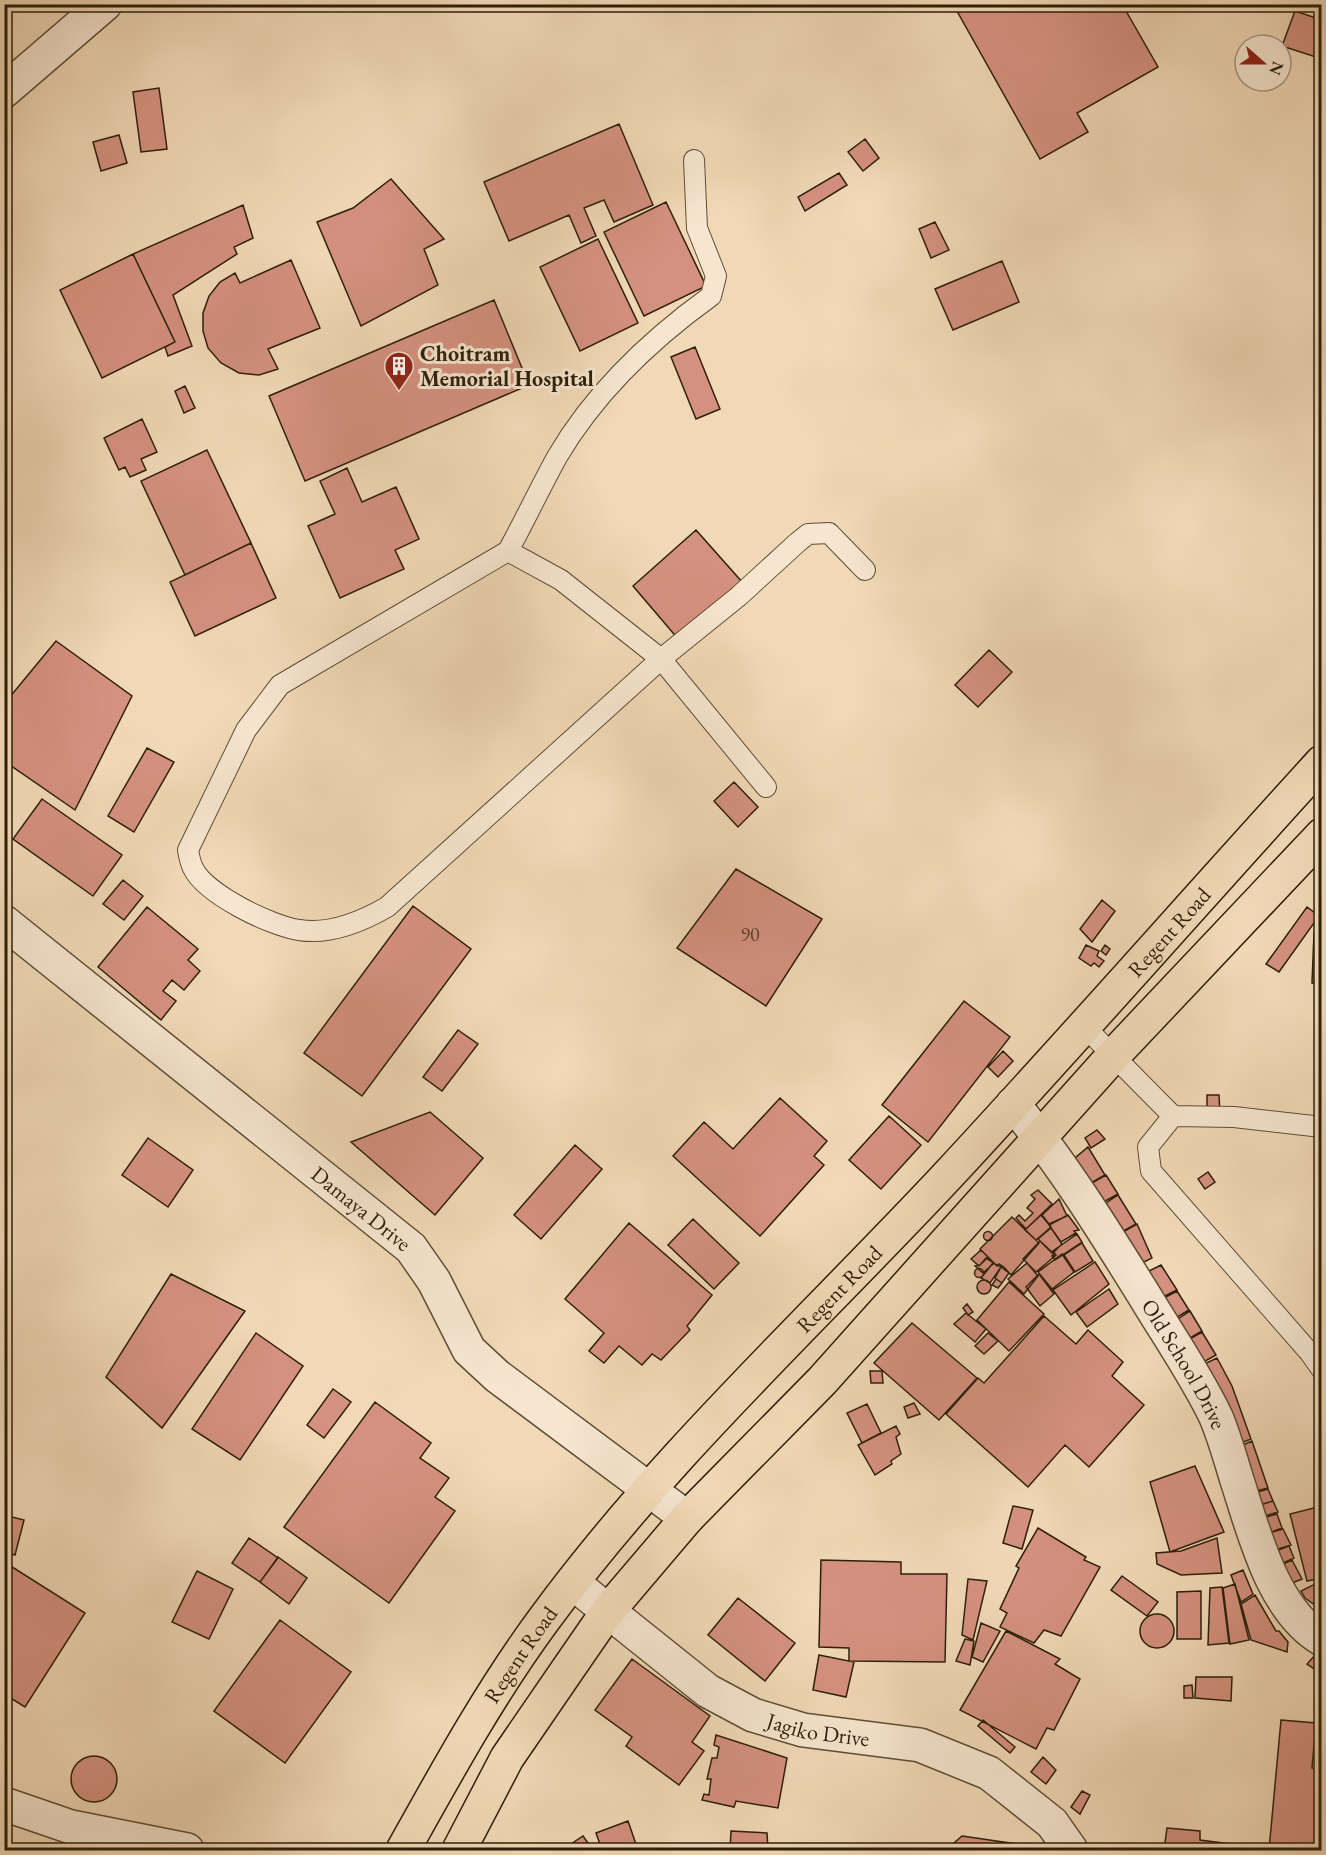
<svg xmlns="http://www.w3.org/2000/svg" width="1326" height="1855" viewBox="0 0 1326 1855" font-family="'EB Garamond',serif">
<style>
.building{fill:#d59180;stroke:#2d1f0a;stroke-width:1.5}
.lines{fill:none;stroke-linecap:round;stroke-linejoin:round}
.lane-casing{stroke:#5e4e35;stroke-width:22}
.street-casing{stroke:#5e4e35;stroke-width:36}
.primary-casing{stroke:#2d1f0a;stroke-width:36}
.lane{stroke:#f6e6d0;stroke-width:20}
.street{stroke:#f6e6d0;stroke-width:33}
.primary{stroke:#f1d9b7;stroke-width:33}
.labels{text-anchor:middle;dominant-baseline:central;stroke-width:6;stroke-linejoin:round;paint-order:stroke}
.number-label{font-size:20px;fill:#573c28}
.poi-label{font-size:22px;font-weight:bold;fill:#2d1f0a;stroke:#f6e6d0;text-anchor:start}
.street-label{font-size:22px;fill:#2d1f0a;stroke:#f6e6d0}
</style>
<rect width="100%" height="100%" fill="#f1d9b7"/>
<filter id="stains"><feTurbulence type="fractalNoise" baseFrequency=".00333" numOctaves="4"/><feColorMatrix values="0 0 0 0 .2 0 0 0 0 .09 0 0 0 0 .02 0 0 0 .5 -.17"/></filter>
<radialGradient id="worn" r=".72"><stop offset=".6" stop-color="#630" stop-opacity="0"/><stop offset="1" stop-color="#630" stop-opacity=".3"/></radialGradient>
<path class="building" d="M953 4H1122L1158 67 1077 113 1088 132 1040 159Z
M1295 11 1322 20V59L1282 46Z
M159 88 167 149 141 152 133 92Z
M619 124 653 205 614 222 604 200 584 208 596 236 581 243 569 215 509 241 484 182Z
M119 135 127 163 101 171 93 142Z
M865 139 879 158 863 171 848 152Z
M839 173 847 185 805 211 798 197Z
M391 179 444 239 424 249 438 285 361 326 317 222 353 208Z
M666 202 706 286 644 316 604 232Z
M243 205 253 238 234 247 237 254 173 295 192 346 168 356 165 347 175 342 133 254Z
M935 222 949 250 931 258 919 229Z
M598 239 638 323 580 351 540 267Z
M133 254 175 342 102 378 60 290Z
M291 260 320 328 268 349 278 369 259 375 239 373 221 363 208 348 203 331V313L209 296 220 282 235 273 240 283Z
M1002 261 1019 302 953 330 935 289Z
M494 300 529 385 305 481 269 396Z
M695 347 720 409 696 419 671 357Z
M185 386 195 408 184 413 175 391Z
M142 419 157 452 141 459 146 470 130 477 125 467 119 470 104 438Z
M207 450 251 543 185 575 141 481Z
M347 468 362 502 396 487 419 539 395 550 404 569 340 598 308 526 335 514 320 481Z
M696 530 743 583 679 640 633 586Z
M251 543 276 598 195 636 170 582Z
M56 641 132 696 75 810 4 761V704Z
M989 650 1012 672 978 707 955 685Z
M147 748 174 762 134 832 108 816Z
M734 782 758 807 738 827 714 801Z
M42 799 122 855 93 896 13 839Z
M736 869 822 919 766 1006 677 948Z
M123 880 143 896 124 920 103 904Z
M1102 900 1115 911 1092 942 1080 929Z
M413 906 471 949 362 1096 304 1053Z
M147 907 198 949 188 960 200 971 184 990 172 980 163 991 176 1001 161 1020 98 967Z
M1307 907 1319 916 1279 972 1266 964Z
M1314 933 1322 934V984L1312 983Z
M1086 945 1099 951 1097 956 1104 961 1099 967 1094 963 1091 966 1079 958Z
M1105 945 1110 949 1106 955 1101 951Z
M964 1001 1010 1037 928 1142 882 1105Z
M458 1030 478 1044 442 1091 423 1077Z
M1003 1051 1013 1061 998 1077 988 1067Z
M1207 1095H1219L1220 1113 1207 1114Z
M780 1098 827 1141 814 1156 824 1165 760 1236 673 1156 704 1122 733 1149Z
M430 1112 483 1158 435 1215 351 1142Z
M889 1116 921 1145 881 1189 849 1160Z
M1097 1130 1105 1139 1091 1148 1085 1138Z
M148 1138 193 1170 168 1207 122 1175Z
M575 1145 602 1169 541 1239 514 1215Z
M1088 1147 1105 1175 1091 1183 1075 1158Z
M1208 1172 1215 1182 1205 1189 1198 1179Z
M1106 1175 1118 1194 1100 1204 1090 1184Z
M1038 1190 1052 1204 1026 1229 1016 1218 1019 1215 1025 1221 1033 1213 1027 1208 1035 1199 1031 1195Z
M1118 1195 1136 1224 1120 1233 1103 1205Z
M1059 1199 1067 1216 1049 1224 1042 1215Z
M1041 1215 1051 1227 1036 1240 1025 1230Z
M1068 1215 1079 1230 1074 1231 1076 1233 1061 1242 1049 1225Z
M1012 1217 1039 1243 1011 1275 1004 1267 999 1264 997 1266 980 1249Z
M693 1219 739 1263 714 1289 668 1245Z
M629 1223 712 1295 687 1326 690 1330 661 1360 652 1354 642 1365 619 1346 604 1363 589 1351 604 1333 565 1299Z
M1137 1224 1152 1258 1140 1264 1121 1233Z
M1051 1228 1062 1244 1053 1253 1038 1239Z
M983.5 1236a4.5 4.5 0 1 1 9 0a4.5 4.5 0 1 1-9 0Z
M1077 1234 1082 1242 1055 1260 1052 1256 1056 1255 1053 1251Z
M1040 1241 1055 1256 1036 1272 1023 1259Z
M1082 1243 1093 1261 1075 1272 1064 1255Z
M981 1250 988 1257 979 1266 971 1259Z
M1062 1254 1074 1272 1052 1289 1038 1272Z
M986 1258 994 1263 983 1273 975 1266 980 1265Z
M1095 1262 1109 1284 1071 1315 1053 1290Z
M993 1263 1001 1267 990 1283 981 1278Z
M1027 1263 1038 1276 1024 1294 1008 1279Z
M1161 1265 1177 1290 1161 1298 1145 1273Z
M1001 1267 1009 1273 1002 1283 995 1278Z
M974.5 1273a4.5 4.5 0 1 1 9 0a4.5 4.5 0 1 1-9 0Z
M171 1274 245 1311 162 1428 106 1377Z
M1039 1274 1054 1294 1040 1306 1026 1287Z
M996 1279 1002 1283 998 1288 992 1285Z
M977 1287a7 7 0 1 1 14 0a7 7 0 1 1-14 0Z
M1009 1282 1044 1314 1009 1351 977 1320Z
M1109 1289 1118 1304 1087 1327 1076 1312Z
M1177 1291 1189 1310 1174 1319 1162 1299Z
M967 1304 973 1312 968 1315 963 1308Z
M1190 1311 1202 1331 1185 1341 1175 1321Z
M966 1313 986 1329 975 1342 954 1324Z
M1044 1316 1076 1344 1088 1330 1123 1362 1112 1376 1144 1405 1089 1467 1065 1445 1028 1487 946 1414 978 1378 984 1383Z
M912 1323 977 1378 939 1420 874 1363Z
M1202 1332 1216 1355 1200 1364 1186 1341Z
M256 1333 303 1366 240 1460 192 1429Z
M988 1333 998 1341 984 1354 975 1346Z
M1217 1358 1232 1386 1251 1439 1233 1446 1200 1366Z
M870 1371H882L883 1383H871Z
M333 1389 351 1402 324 1438 307 1425Z
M375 1402 431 1443 420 1458 449 1478 435 1497 455 1511 389 1603 284 1527Z
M914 1403 920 1414 908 1418 904 1407Z
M867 1404 881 1433 862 1443 847 1413Z
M896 1426 900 1434 896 1437 901 1454 891 1461 892 1464 875 1475 858 1445Z
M1252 1441 1268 1488 1252 1492 1234 1449Z
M1195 1466 1224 1532 1170 1552 1150 1482Z
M1268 1489 1273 1501 1256 1506 1251 1494Z
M1273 1501 1278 1512 1262 1517 1258 1506Z
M1013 1506 1033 1510 1022 1549 1003 1543Z
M1322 1506V1578L1307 1581 1290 1514Z
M1277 1514 1282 1528 1269 1533 1263 1518Z
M4 1515 24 1520 15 1555 4 1552Z
M1038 1528 1086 1557 1084 1560 1100 1567 1061 1636 1044 1630 1034 1643 1000 1627 1007 1613 1000 1609 1019 1568 1016 1566Z
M1283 1529 1291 1545 1275 1550 1269 1533Z
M249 1538 278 1558 260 1582 232 1563Z
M1217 1538 1222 1573 1181 1575 1157 1564 1156 1553 1181 1551Z
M1289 1546 1294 1558 1281 1564 1276 1551Z
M278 1557 307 1578 289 1604 260 1582Z
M821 1560 901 1562V1574H947L945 1662 849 1661V1648L819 1647Z
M1292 1560 1302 1579 1292 1583 1281 1565Z
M9 1565 85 1613 25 1707 4 1694V1572Z
M1243 1570 1253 1594 1241 1602 1231 1575Z
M197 1571 233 1589 209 1639 172 1622Z
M1122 1576 1158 1602 1147 1616 1111 1590Z
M968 1579 987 1581 973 1640 962 1635Z
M1321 1581 1319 1592 1322 1610 1305 1598 1301 1591Z
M1235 1584 1249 1640 1230 1644 1223 1588Z
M1222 1587 1229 1643 1208 1645 1210 1588Z
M1201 1591V1639H1177V1592Z
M1255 1595 1276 1631H1279L1288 1642 1287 1652 1251 1640 1241 1604Z
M738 1598 795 1643 765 1681 708 1635Z
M1140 1631a17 17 0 1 1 34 0a17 17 0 1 1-34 0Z
M280 1620 351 1672 285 1763 214 1711Z
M981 1623 1000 1631 983 1662 972 1657Z
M1006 1631 1060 1659 1055 1664 1080 1679 1054 1730 1047 1728 1036 1749 960 1710Z
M965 1639 974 1641 970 1665 956 1661Z
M1318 1652 1322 1654V1674L1307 1664Z
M819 1655 854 1662 846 1697 813 1690Z
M632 1659 710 1716 692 1742 704 1751 679 1785 626 1746 632 1737 595 1710Z
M1196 1677H1232L1231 1701 1195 1698Z
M1192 1685 1193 1698H1184V1686Z
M983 1720 1015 1747 1010 1753 978 1726Z
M1281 1720 1316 1723 1312 1768 1322 1769V1850H1269Z
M716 1735 787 1758 778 1808 736 1801 734 1807 702 1800 704 1794 709 1795 711 1779H707L712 1758H717L719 1747 714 1745Z
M71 1779a23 23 0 1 1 46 0a23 23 0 1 1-46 0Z
M1043 1757 1056 1770 1046 1784 1031 1772Z
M1082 1791 1090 1795 1080 1814 1071 1807Z
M628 1821 638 1850H602L596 1833Z
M1167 1828 1200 1831V1840L1238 1845 1237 1849 1246 1850H1164Z
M731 1831 767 1833 768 1850H730Z
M583 1836 593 1850H562Z
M962 1836 1017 1844 1020 1850H929L947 1849Z"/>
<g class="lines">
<g class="lane-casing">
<path id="lane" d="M508 551C525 520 540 488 557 457 595 392 650 340 711 296L716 276 697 228 694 160
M766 787 661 659 561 580 508 551 280 685 246 730 188 850C189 856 190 862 193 868 205 894 271 926 299 930 330 935 361 922 387 907L661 659 739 596 798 542 808 534 829 533 865 570
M1083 1025 1173 1116 1148 1147 1151 1171 1310 1353 1322 1370
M1173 1116 1234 1117 1322 1127"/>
</g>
<g class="street-casing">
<g id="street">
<path d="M4 91 105 4"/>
<path id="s1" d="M4 922 411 1248 434 1281 469 1350 497 1376 687 1518"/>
<path id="s2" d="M1013 1104C1062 1163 1103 1229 1144 1295 1168 1335 1196 1375 1216 1417 1224 1436 1230 1457 1236 1477 1253 1529 1272 1610 1322 1639"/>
<path id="s3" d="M573 1583 708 1691 753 1715 803 1730 920 1745 989 1773 1052 1823 1071 1850"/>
<path d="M4 1804 71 1827 187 1850"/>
</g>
</g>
<g class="primary-casing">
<g id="primary">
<path id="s4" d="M403 1850C447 1771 491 1691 545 1618 664 1456 814 1319 951 1172 1076 1037 1198 898 1322 762"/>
<path d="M459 1850 507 1758 568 1669 608 1611 687 1518 822 1381 1112 1057 1322 835"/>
</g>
</g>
<use href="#lane" class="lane"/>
<use href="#street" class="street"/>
<use href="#primary" class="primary"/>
</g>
<defs>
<g id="building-pin" transform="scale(1.5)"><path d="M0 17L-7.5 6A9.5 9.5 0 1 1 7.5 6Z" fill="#8f2418" stroke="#f6e6d0"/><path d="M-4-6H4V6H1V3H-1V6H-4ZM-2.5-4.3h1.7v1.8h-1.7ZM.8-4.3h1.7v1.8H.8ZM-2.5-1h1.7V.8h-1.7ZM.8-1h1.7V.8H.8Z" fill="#fff"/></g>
</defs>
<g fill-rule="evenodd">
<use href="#building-pin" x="399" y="366"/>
</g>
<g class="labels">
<g class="number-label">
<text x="750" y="934">90</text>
</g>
<g class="poi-label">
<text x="420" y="353">Choitram<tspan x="420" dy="25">Memorial Hospital</tspan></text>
</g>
<g class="street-label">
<text stroke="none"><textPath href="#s4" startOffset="1200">Regent Road</textPath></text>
<text stroke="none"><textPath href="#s1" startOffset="458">Damaya Drive</textPath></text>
<text stroke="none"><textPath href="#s4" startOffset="714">Regent Road</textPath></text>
<text stroke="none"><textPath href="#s2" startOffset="312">Old School Drive</textPath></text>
<text stroke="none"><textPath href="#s4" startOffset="228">Regent Road</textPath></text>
<text stroke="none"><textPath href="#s3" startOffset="291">Jagiko Drive</textPath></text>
</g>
</g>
<rect width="1326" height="1855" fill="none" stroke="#f1d9b7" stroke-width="24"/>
<rect x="6" y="6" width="1314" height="1843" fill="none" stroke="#2d1f0a" stroke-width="3"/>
<rect x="12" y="12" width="1302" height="1831" fill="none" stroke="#2d1f0a" stroke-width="1.5"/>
<g transform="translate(1263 63) rotate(111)"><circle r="28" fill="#f6e6d0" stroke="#a69681" stroke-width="1.5"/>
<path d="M0-4.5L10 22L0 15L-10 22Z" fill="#8f2418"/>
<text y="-9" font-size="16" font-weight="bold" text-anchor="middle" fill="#2d1f0a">N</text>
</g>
<rect width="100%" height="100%" filter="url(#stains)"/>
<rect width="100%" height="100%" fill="url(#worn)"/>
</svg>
